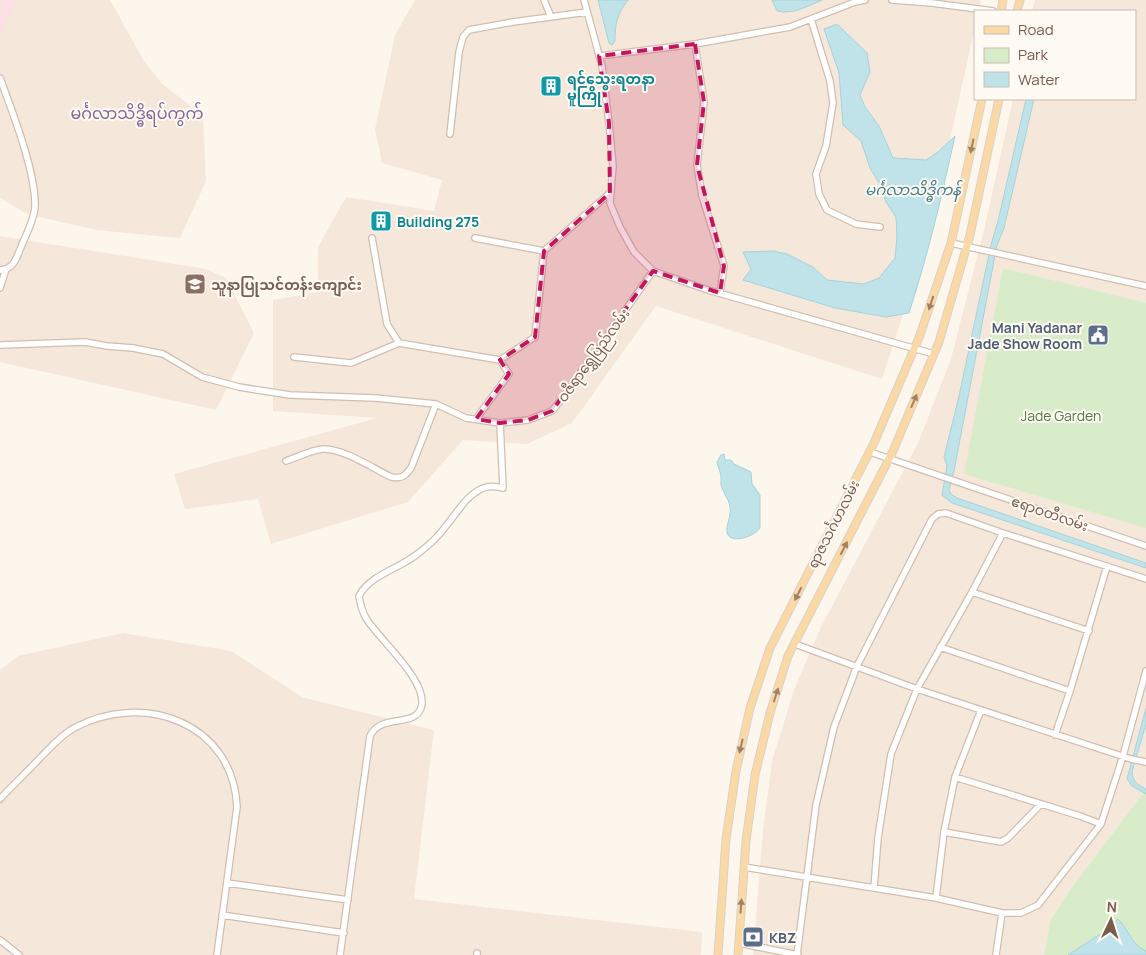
<svg xmlns="http://www.w3.org/2000/svg" width="1146" height="955" viewBox="0 0 1146 955" font-family="Manrope,'Noto Sans Myanmar',sans-serif">
<style>
.residential{fill:#f5e8da}
.medical{fill:#fbdfe3}
.green{fill:#d8ecc9}
.water{fill:#bfe3e8;stroke:#a5d3da}
.lines{fill:none;stroke-linecap:round;stroke-linejoin:round}
.minor-casing{stroke:#d1beb0;stroke-width:8}
.major-casing{stroke:#dad1cd;stroke-width:9}
.minor{stroke:#fff;stroke-width:5.5}
.major{stroke:#fbd9a5;stroke-width:7}
.oneway{fill:#a18267}
.marked{fill:#c2185b;fill-opacity:0.2;stroke:#c2185b;stroke-width:4;stroke-dasharray:10 6;stroke-linejoin:round}
.labels{text-anchor:middle;dominant-baseline:central;stroke-width:4;stroke-linejoin:round;paint-order:stroke}
.culture-label{font-size:14px;font-weight:bold;fill:#0d838f;stroke:#fffaf3;text-anchor:start}
.education-label{font-size:14px;font-weight:bold;fill:#785e54;stroke:#fffaf3;text-anchor:start}
.service-label{font-size:14px;font-weight:bold;fill:#4e5e75;stroke:#fffaf3;text-anchor:end}
.street-label{font-size:14px;fill:#7a5c4d;stroke:#fffaf3}
.park-label{font-size:14px;fill:#537a41;stroke:#fffaf3}
.water-label{font-size:15px;font-style:italic;fill:#437c86;stroke:#fffaf3}
.quarter-label{font-size:16px;fill:#846695;stroke:#fffaf3}
</style>
<rect width="100%" height="100%" fill="#fdf6ec"/>
<path class="residential" d="M0 0H110L144 61 162 84 203 115 206 181 180 238 96 230 27 214 0 198Z
M415 0H981L978 11H975V27L929 235 882 379 656 306 572 423 527 444 463 440 408 502 271 544 258 499 185 509 174 474 377 418 273 411V300L318 292V247L346 197 434 211 442 180 382 163 375 129 395 35Z
M1035 0H1146V789L1069 891 1050 921 1044 955H753L763 830 772 761 794 690 820 629 918 443 951 359 985 226 1013 99H1135V11H1032Z
M0 236 206 269 226 278 254 333 216 410 0 362Z
M123 633 231 651 302 697 434 730 414 899 702 932 701 955H0V670L18 656Z"/>
<path class="medical" d="M0 0H18L0 34Z"/>
<path class="green" d="M1003 268 1146 303V528L964 474Z
M1146 789V955H1044L1050 921 1069 891Z"/>
<path class="water" d="M598 0H628C617 14 615 24 615 41L612 45 609 43Z
M772 0H822C808 6 793 15 777 11Z
M837 24 867 53 870 72 860 95 865 107 879 126 893 158 926 160 938 152 955 136C942 196 928 254 909 313L886 317 835 308 743 280 751 269 743 252 773 251 787 254 813 267 827 280 864 284 879 278 895 258 897 237 896 217 886 202 879 183 870 168 861 141 843 125 839 73 824 29Z
M1026 99H1034L1004 228 997 245 954 471 949 490 951 494 957 498 1146 563V568L952 503 942 495 947 466 944 457 959 396 991 245 998 221Z
M724 454 725 460H731L734 464 751 472 752 484 760 495V528C756 535 734 544 728 535 724 529 732 515 730 507 729 499 723 493 721 485 721 483 721 480 721 477 721 473 718 467 717 462L721 455Z
M1146 708V724L1132 772C1133 782 1138 785 1146 789V794L1132 786 1127 779Z
M1118 919C1129 929 1131 945 1146 951V955H1068L1108 929Z"/>
<g class="lines">
<g class="minor-casing">
<path id="minor" d="M544 0 551 17
M584 0 602 66 609 123 613 166 610 203 620 227 634 252 653 271
M892 0 932 3 993 11
M811 19 830 81 833 103 826 146 816 174 819 194 827 210 856 224 880 227
M695 44 704 102 697 165 702 196 724 266 720 293
M599 56 695 44 790 27 855 2 865 0
M0 78C12 111 36 172 35 207 34 220 26 235 21 247 16 259 14 269 0 270
M450 134 459 52 463 37 469 30 513 22 587 12
M372 238 387 324 399 343 500 360 509 374 476 419
M475 238 544 251
M951 243 1146 286
M0 288 6 269
M0 345 85 342 107 346 133 348 163 354 202 377 239 387 290 395 375 398 436 404 466 418 500 423 528 420 552 411 568 391 653 271 708 290 934 354
M294 357 351 363 399 343
M500 360 535 337 544 251 610 193
M870 452 1146 546
M286 461C298 457 311 450 323 449 343 448 374 469 391 477 402 479 405 476 411 468L436 404
M972 592 1089 631
M795 644 917 689 1131 759 1146 762
M940 647 1070 691
M1055 735 1070 691 1107 566
M955 777 1080 816 1101 824
M0 799C13 785 27 772 40 758 51 747 61 735 74 728 143 691 233 722 237 807L217 955
M944 832 1001 842 1008 838 1041 804
M744 867 936 898 1002 913H1021L1038 905 1101 824 1123 756 1146 671
M227 883 348 900
M874 888 878 838 891 754 917 689 972 592 1003 533
M936 898 944 832 955 777 981 710
M222 915 344 933
M0 940 19 955
M739 943 798 955
M340 955 370 736C381 713 414 728 421 708 430 682 378 639 366 618 362 611 360 603 359 596 370 575 398 569 416 555 427 547 438 537 446 526 457 513 465 497 481 489 488 485 495 486 503 488L500 423
M477 955V953
M797 955 816 805 834 727 857 666 932 519 938 514 946 513 1003 533 1146 579
M996 955 1002 913"/>
</g>
<g class="major-casing">
<path id="major" d="M1001 11 1003 0
M1017 11 1020 0
M718 955 726 839 736 771 750 708 770 648 874 443 920 335 951 243 982 99
M738 955 746 841 755 775 770 713 788 656 893 451 939 342 970 235 999 99"/>
</g>
<use href="#minor" class="minor"/>
<use href="#major" class="major"/>
</g>
<defs><path id="oneway-solid" d="M-6-.8H1V-3.2L6.5 0L1 3.2V.8H-6Z" transform="scale(1.25)"/></defs>
<g class="oneway">
<use href="#oneway-solid" transform="translate(972 146) rotate(102)"/>
<use href="#oneway-solid" transform="translate(931 303) rotate(108)"/>
<use href="#oneway-solid" transform="translate(914 401) rotate(-67)"/>
<use href="#oneway-solid" transform="translate(844 548) rotate(-63)"/>
<use href="#oneway-solid" transform="translate(798 594) rotate(117)"/>
<use href="#oneway-solid" transform="translate(776 695) rotate(-72)"/>
<use href="#oneway-solid" transform="translate(741 746) rotate(103)"/>
<use href="#oneway-solid" transform="translate(741 906) rotate(-86)"/>
</g>
<path class="marked" d="M695 44 704 102 697 165 724 266 720 293 653 271 552 411 528 420 500 423 476 419 509 374 500 360 535 337 544 251 610 193 609 123 599 56Z"/>
<defs>
<g id="building-square" transform="scale(1.125)"><rect x="-9" y="-9" width="18" height="18" rx="4" fill="#0f9aa8" stroke="#fffaf3"/><path d="M-4-6H4V6H1V3H-1V6H-4ZM-2.5-4.3h1.7v1.8h-1.7ZM.8-4.3h1.7v1.8H.8ZM-2.5-1h1.7V.8h-1.7ZM.8-1h1.7V.8H.8Z" fill="#fff"/></g>
<g id="school-square" transform="scale(1.125)"><rect x="-9" y="-9" width="18" height="18" rx="4" fill="#8d6e63" stroke="#fffaf3"/><path d="M0-5L7-2L0 1L-7-2ZM-4 1L0 2.5L4 1V4Q0 6-4 4Z" fill="#fff"/></g>
<g id="civic-square" transform="scale(1.125)"><rect x="-9" y="-9" width="18" height="18" rx="4" fill="#5c6f8a" stroke="#fffaf3"/><path d="M-.6-6.5H3V-4.5H.6V-3L4-1V1h2V6H-6V1h2V-1L-.6-3ZM-1.2 2.5V6h2.4V2.5Z" fill="#fff"/></g>
<g id="bank-square" transform="scale(1.125)"><rect x="-9" y="-9" width="18" height="18" rx="4" fill="#5c6f8a" stroke="#fffaf3"/><path d="M-6-4H6V4H-6ZM0-2.3a2.3 2.3 0 1 0 0 4.6a2.3 2.3 0 1 0 0-4.6Z" fill="#fff"/></g>
</defs>
<g fill-rule="evenodd">
<use href="#building-square" x="551" y="86"/>
<use href="#building-square" x="381" y="221"/>
<use href="#school-square" x="195" y="284"/>
<use href="#civic-square" x="1098" y="335"/>
<use href="#bank-square" x="753" y="937"/>
</g>
<g class="labels">
<g class="culture-label">
<text x="567" y="78">ရင်သွေးရတနာ<tspan x="567" dy="16">မူကြို</tspan></text>
<text x="397" y="221">Building 275</text>
</g>
<g class="education-label">
<text x="211" y="284">သူနာပြုသင်တန်းကျောင်း</text>
</g>
<g class="service-label">
<text x="1082" y="327">Mani Yadanar<tspan x="1082" dy="16">Jade Show Room</tspan></text>
<text x="769" y="937" text-anchor="start">KBZ</text>
</g>
<g class="street-label">
<text transform="translate(593 355) rotate(-54)">ဝဇီရာရွှေပြည်လမ်း</text>
<text transform="translate(1050 513) rotate(19)">ဧရာဝတီလမ်း</text>
<text transform="translate(833 524) rotate(-63)">ရာဇသင်္ဂဟလမ်း</text>
</g>
<g class="park-label">
<text x="1061" y="415">Jade Garden</text>
</g>
<g class="water-label">
<text x="913" y="189">မင်္ဂလာသိဒ္ဓိကန်</text>
</g>
<g class="quarter-label">
<text x="137" y="113">မင်္ဂလာသိဒ္ဓိရပ်ကွက်</text>
</g>
</g>
<rect x="974" y="10" width="162" height="90" fill="#fffaf3" stroke="#cabbb1"/>
<rect x="984" y="26" width="25" height="8" fill="#fbd9a5" stroke="#cabbb1"/>
<text x="1018" y="35" font-size="15" fill="#7a5c4d">Road</text>
<rect x="984" y="48" width="25" height="15" fill="#d8ecc9" stroke="#cabbb1"/>
<text x="1018" y="60" font-size="15" fill="#7a5c4d">Park</text>
<rect x="984" y="72" width="25" height="15" fill="#bfe3e8" stroke="#cabbb1"/>
<text x="1018" y="85" font-size="15" fill="#7a5c4d">Water</text>
<g transform="translate(1111 920) rotate(4)" stroke="#fffaf3" stroke-width="4" paint-order="stroke">
<path d="M0-4L9 19L0 12L-9 19Z" fill="#7a5c4d"/>
<text y="-8" font-size="14" font-weight="bold" text-anchor="middle" fill="#7a5c4d">N</text>
</g>
</svg>
